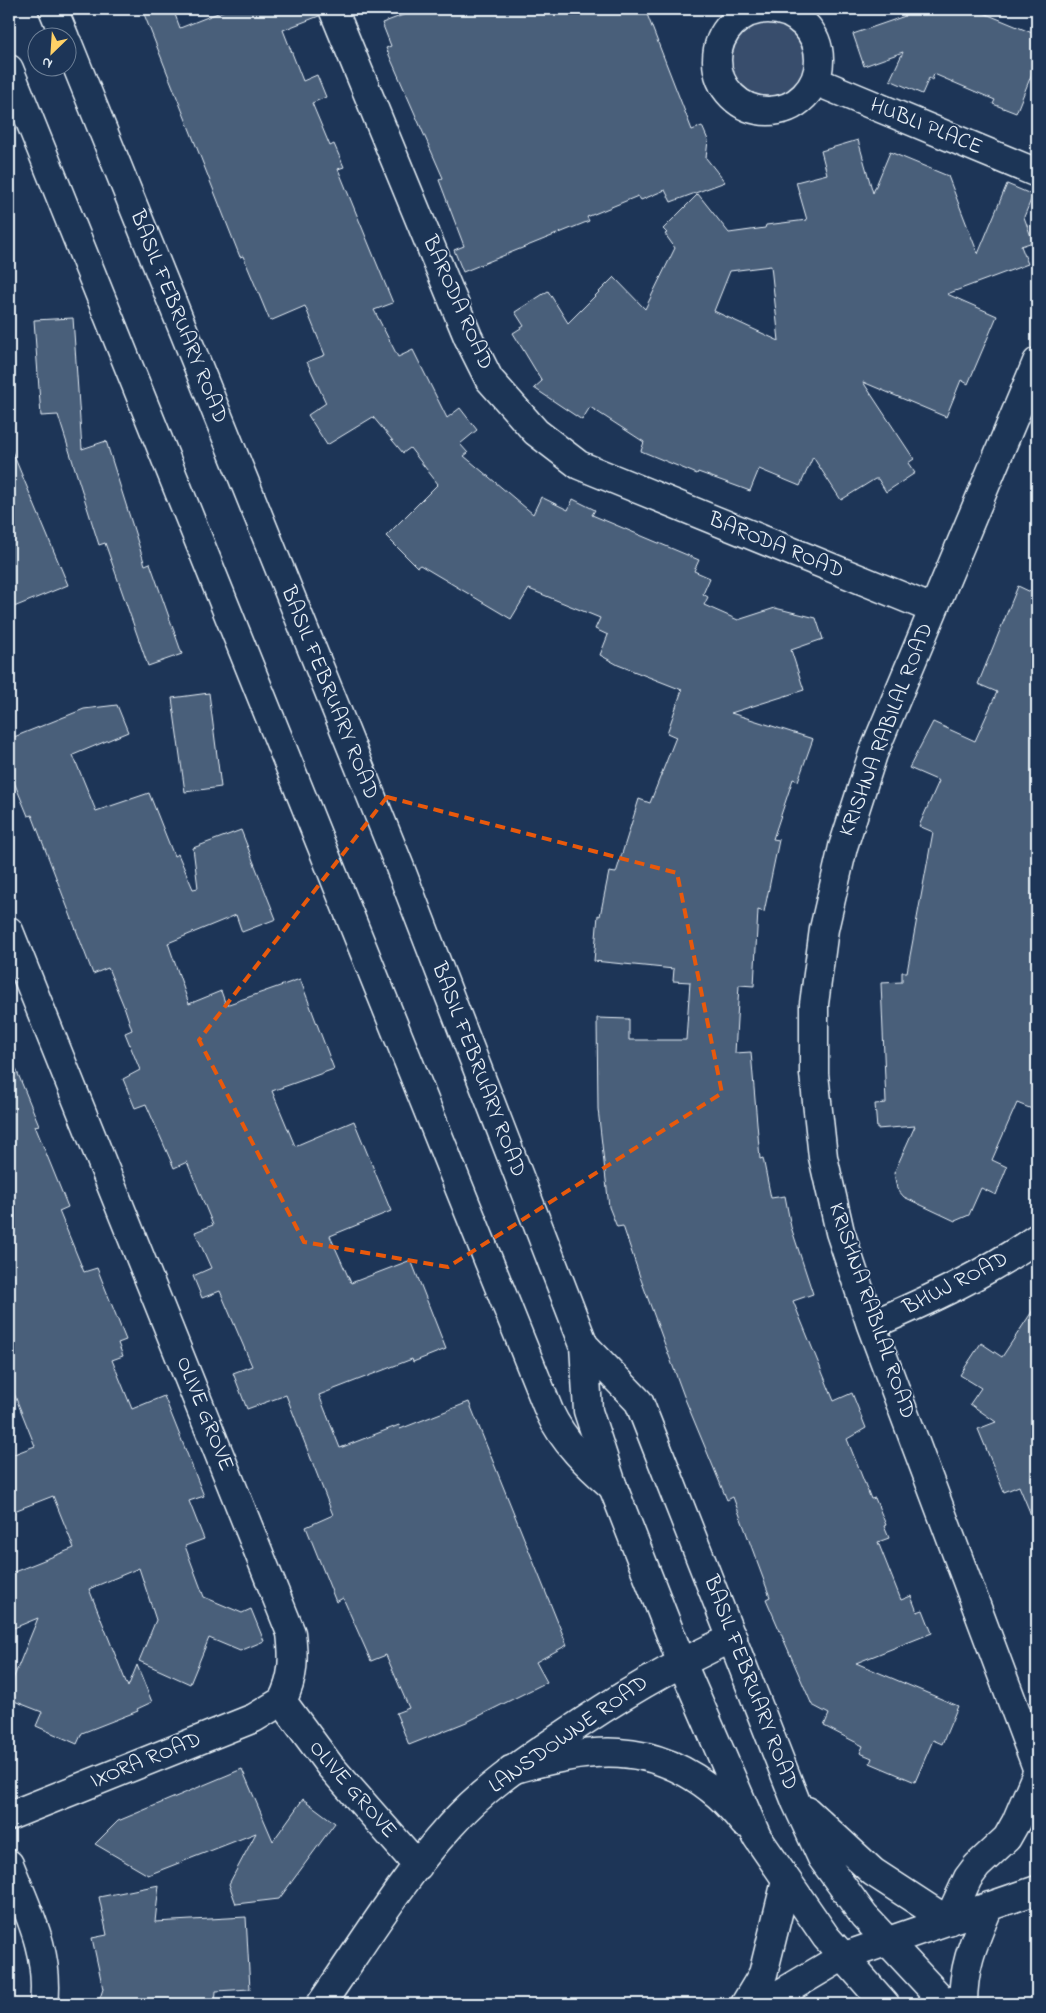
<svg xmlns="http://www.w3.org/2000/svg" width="1046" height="2013" viewBox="0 0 1046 2013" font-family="'Indie Flower',sans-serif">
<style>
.green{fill:#374d6c;stroke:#909fb2}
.building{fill:#495e7a;stroke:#e8f1f8;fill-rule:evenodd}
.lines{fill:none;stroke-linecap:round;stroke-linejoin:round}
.minor-casing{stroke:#e8f1f8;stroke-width:31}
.tertiary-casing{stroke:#e8f1f8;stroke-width:31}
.motorway-casing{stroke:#e8f1f8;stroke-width:31}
.minor{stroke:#1d3557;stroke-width:28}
.tertiary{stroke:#1d3557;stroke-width:28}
.motorway{stroke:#1d3557;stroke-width:28}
.marked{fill:none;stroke:#e8590c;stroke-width:4;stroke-dasharray:10 6;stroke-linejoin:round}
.labels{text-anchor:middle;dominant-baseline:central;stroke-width:4;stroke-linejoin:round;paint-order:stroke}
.street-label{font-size:22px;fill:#e8f1f8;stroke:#1d3557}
</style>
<rect width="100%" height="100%" fill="#1d3557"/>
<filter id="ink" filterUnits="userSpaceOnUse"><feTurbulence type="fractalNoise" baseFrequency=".02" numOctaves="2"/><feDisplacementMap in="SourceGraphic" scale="10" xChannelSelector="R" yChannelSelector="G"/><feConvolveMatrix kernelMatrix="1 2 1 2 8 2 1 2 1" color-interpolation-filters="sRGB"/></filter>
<g filter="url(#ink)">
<path class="green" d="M728 56a40 40 0 1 1 80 0a40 40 0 1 1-80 0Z"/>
<path class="building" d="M142 9H173L180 28 228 9H318L319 16 283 30 303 81 317 75 326 97 312 103 330 146 334 144 344 167 338 169 393 303 374 310 398 357 413 350 447 418 460 408 477 430 460 444 468 453 464 456 533 514 541 497 568 510 573 499 595 510 592 515 699 560 694 571 710 578 703 594 708 597 704 605 738 620 775 608 816 618 823 639 791 650 804 690 731 713 813 739 798 781 793 779 773 839 779 840 764 912 758 910 754 986 739 985 735 1053 751 1052 760 1159 763 1158 771 1198 785 1196 791 1227 813 1294 793 1301 834 1401 852 1393 866 1428 847 1439 871 1499 875 1498 886 1525 884 1526 889 1538 878 1542 901 1600 911 1596 917 1612 923 1610 932 1633 856 1663 958 1706 942 1744 933 1740 915 1782 870 1763 872 1758 860 1753 863 1746 824 1726 829 1714 812 1705 766 1599 770 1597 733 1497 727 1500 685 1399 640 1277 623 1226 617 1227 609 1207 598 1109 597 1018 629 1019V1040H686L690 982 673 981 674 969 594 961 598 915 600 916 609 872 616 873 639 799 650 803 676 737 667 733 682 690 618 665 600 655 608 635 595 629 600 618 529 589 511 619 420 565 417 567 386 536 438 484 410 448 403 453 373 417 327 445 308 415 326 403 307 362 325 355 305 306 270 321 243 256 240 257Z
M419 9H645L692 130 702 126 708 140 706 158 725 182 671 202 665 190 641 200 638 196 587 217 589 221 463 272 454 250 464 246 439 180 443 178 386 48 391 46 382 23Z
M902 9H974L1037 35V61L1016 113 993 104 995 100 934 74 932 80 929 78 922 94 890 80 903 52 864 66 853 34 905 16Z
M858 140 873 193 890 152 948 176 978 254 1007 184 1033 195 1024 217 1033 242 1021 246 1028 264 947 294 997 316 968 384 961 380 946 417 863 382 914 459 908 463 915 473 886 492 878 479H875L841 500 813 457 800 486 759 469 750 491 698 472 697 474 641 451 644 442 590 407 582 420 534 388 542 381 513 333 524 326 515 312 548 291 568 323 614 277 645 309 675 248 665 234 667 233 663 229 698 194 729 233 765 228 766 225 807 220 796 182 827 174 821 151ZM771 266 779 341 714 311 730 271Z
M73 318 82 449 106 441 145 565 150 563 182 654 148 666 105 543 99 545 58 415 41 416 34 320Z
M9 444 68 585 9 609Z
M1018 586 1037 595V1111L1017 1103 992 1160 1007 1167 996 1195 981 1188 969 1215 955 1221 904 1197 897 1189 894 1173 915 1126 877 1129 875 1104 886 1103 881 983 902 982V972H907L933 832 919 826 939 781 909 768 933 722 975 741 997 692 978 684Z
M209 693 221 787 185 792 172 698Z
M117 705 128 732 73 755 96 811 149 793 174 856 178 854 193 889 198 888 193 848 241 830 276 919 242 932 236 915 168 943 189 1004 221 991 226 1005 300 979 334 1069 272 1091 295 1146 354 1121 391 1211 330 1236 351 1283 411 1260 446 1349 413 1362 412 1359 319 1395 340 1448 399 1425 400 1429 469 1402 567 1645 536 1662 547 1682 469 1721 409 1745 396 1713 409 1708 386 1655 371 1661 343 1598 336 1602 306 1527 333 1515 286 1395 247 1409 233 1373 252 1366 220 1291 202 1298 193 1276 211 1268 195 1232 213 1225 187 1162 174 1168 146 1104 135 1108 123 1079 140 1070 125 1033 132 1030 125 1009 108 968 93 974 32 815 28 816 9 770V739L84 709Z
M9 1052 39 1125 35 1126 68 1207 59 1211 84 1272 97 1268 126 1340 118 1343 123 1356 112 1360 132 1409 164 1396 204 1496 189 1501 204 1539 185 1546 204 1597 242 1613 251 1609 264 1641 240 1651 209 1638 190 1684 139 1661 156 1620 139 1568 89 1589 128 1687 137 1665 152 1702 137 1709 138 1711 82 1733 77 1744 36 1726 42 1712 9 1699V1689L38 1618 9 1630V1574L74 1548 53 1496 9 1513V1456L35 1446 9 1381Z
M1037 1304V1529L1019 1486 1004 1492 978 1429 996 1422 970 1404 981 1388 960 1375 981 1343 1002 1357Z
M242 1769 273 1841 303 1799 335 1823 279 1899 236 1904 229 1884 256 1833 148 1875 95 1844 118 1821Z
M159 1885 155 1922 246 1917 250 1989 216 1991 215 2004H98L103 1989 92 1938 107 1935 99 1897Z"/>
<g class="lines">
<g class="minor-casing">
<path id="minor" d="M717 60a51 51 0 1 1 102 0a51 51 0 1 1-102 0Z
M333 9 468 337 489 379 536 432 579 465 933 609
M9 69 549 1411C564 1443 587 1464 613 1487
M815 81 1037 173
M1037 362 873 754 843 847 824 929 814 1004V1074L823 1157 840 1232 871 1325 1037 1768
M9 931 291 1633C294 1659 294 1678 282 1701
M871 1325C930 1300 985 1274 1037 1238
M282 1701 330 1766 418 1866
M9 1816 254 1718 282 1701
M9 1864C28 1912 50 1952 44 2004
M321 2004C362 1945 402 1879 450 1826 481 1791 520 1764 559 1738 617 1698 669 1667 733 1638"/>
</g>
<g class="tertiary-casing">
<path id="tertiary" d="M53 9 65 38
M68 44 399 865 584 1345 588 1411 613 1487 681 1661 757 1837 826 1937 885 2004
M584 1345 639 1402 796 1802 822 1858 864 1916 946 2004
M1021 1723 1037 1741
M511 1770C588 1748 652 1738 718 1795 727 1803 736 1813 744 1823
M807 1811 873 1872 948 1921 968 1878 977 1866 1007 1838 1016 1822 1037 1773
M842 1957 1037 1890
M963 2004C963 1965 974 1942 989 1906"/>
</g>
<g class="motorway-casing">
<path id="motorway" d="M745 2004 763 1974 786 1881
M763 2004 842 1957"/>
</g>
<use href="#minor" class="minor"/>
<use href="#tertiary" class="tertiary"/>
<use href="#motorway" class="motorway"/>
</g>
</g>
<path class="marked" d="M387 797 677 873 722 1093 448 1267 304 1242 199 1040Z"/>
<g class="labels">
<g class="street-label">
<text transform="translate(926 127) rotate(22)">HUBLI PLACE</text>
<text transform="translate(457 303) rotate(66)">BARODA ROAD</text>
<text transform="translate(178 317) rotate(68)">BASIL FEBRUARY ROAD</text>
<text transform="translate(776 546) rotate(22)">BARODA ROAD</text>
<text transform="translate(329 693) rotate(68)">BASIL FEBRUARY ROAD</text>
<text transform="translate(887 730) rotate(-69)">KRISHNA RABILAL ROAD</text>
<text transform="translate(478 1070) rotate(69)">BASIL FEBRUARY ROAD</text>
<text transform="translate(956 1284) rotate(-27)">BHUJ ROAD</text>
<text transform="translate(871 1311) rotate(71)">KRISHNA RABILAL ROAD</text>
<text transform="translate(204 1414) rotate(68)">OLIVE GROVE</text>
<text transform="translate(750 1683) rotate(69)">BASIL FEBRUARY ROAD</text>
<text transform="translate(569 1735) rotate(-35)">LANSDOWNE ROAD</text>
<text transform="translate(146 1761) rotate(-22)">IXORA ROAD</text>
<text transform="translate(352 1790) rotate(49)">OLIVE GROVE</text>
</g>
</g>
<rect width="1046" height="2013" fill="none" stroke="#1d3557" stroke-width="30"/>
<rect x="15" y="15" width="1016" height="1983" fill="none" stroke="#e8f1f8" stroke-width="2" filter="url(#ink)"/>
<g transform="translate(52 52) rotate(205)"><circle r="24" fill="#1d3557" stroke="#6e8097"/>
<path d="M0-4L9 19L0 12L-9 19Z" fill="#ffd166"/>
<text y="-8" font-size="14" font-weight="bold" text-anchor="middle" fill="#e8f1f8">N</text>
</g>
</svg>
